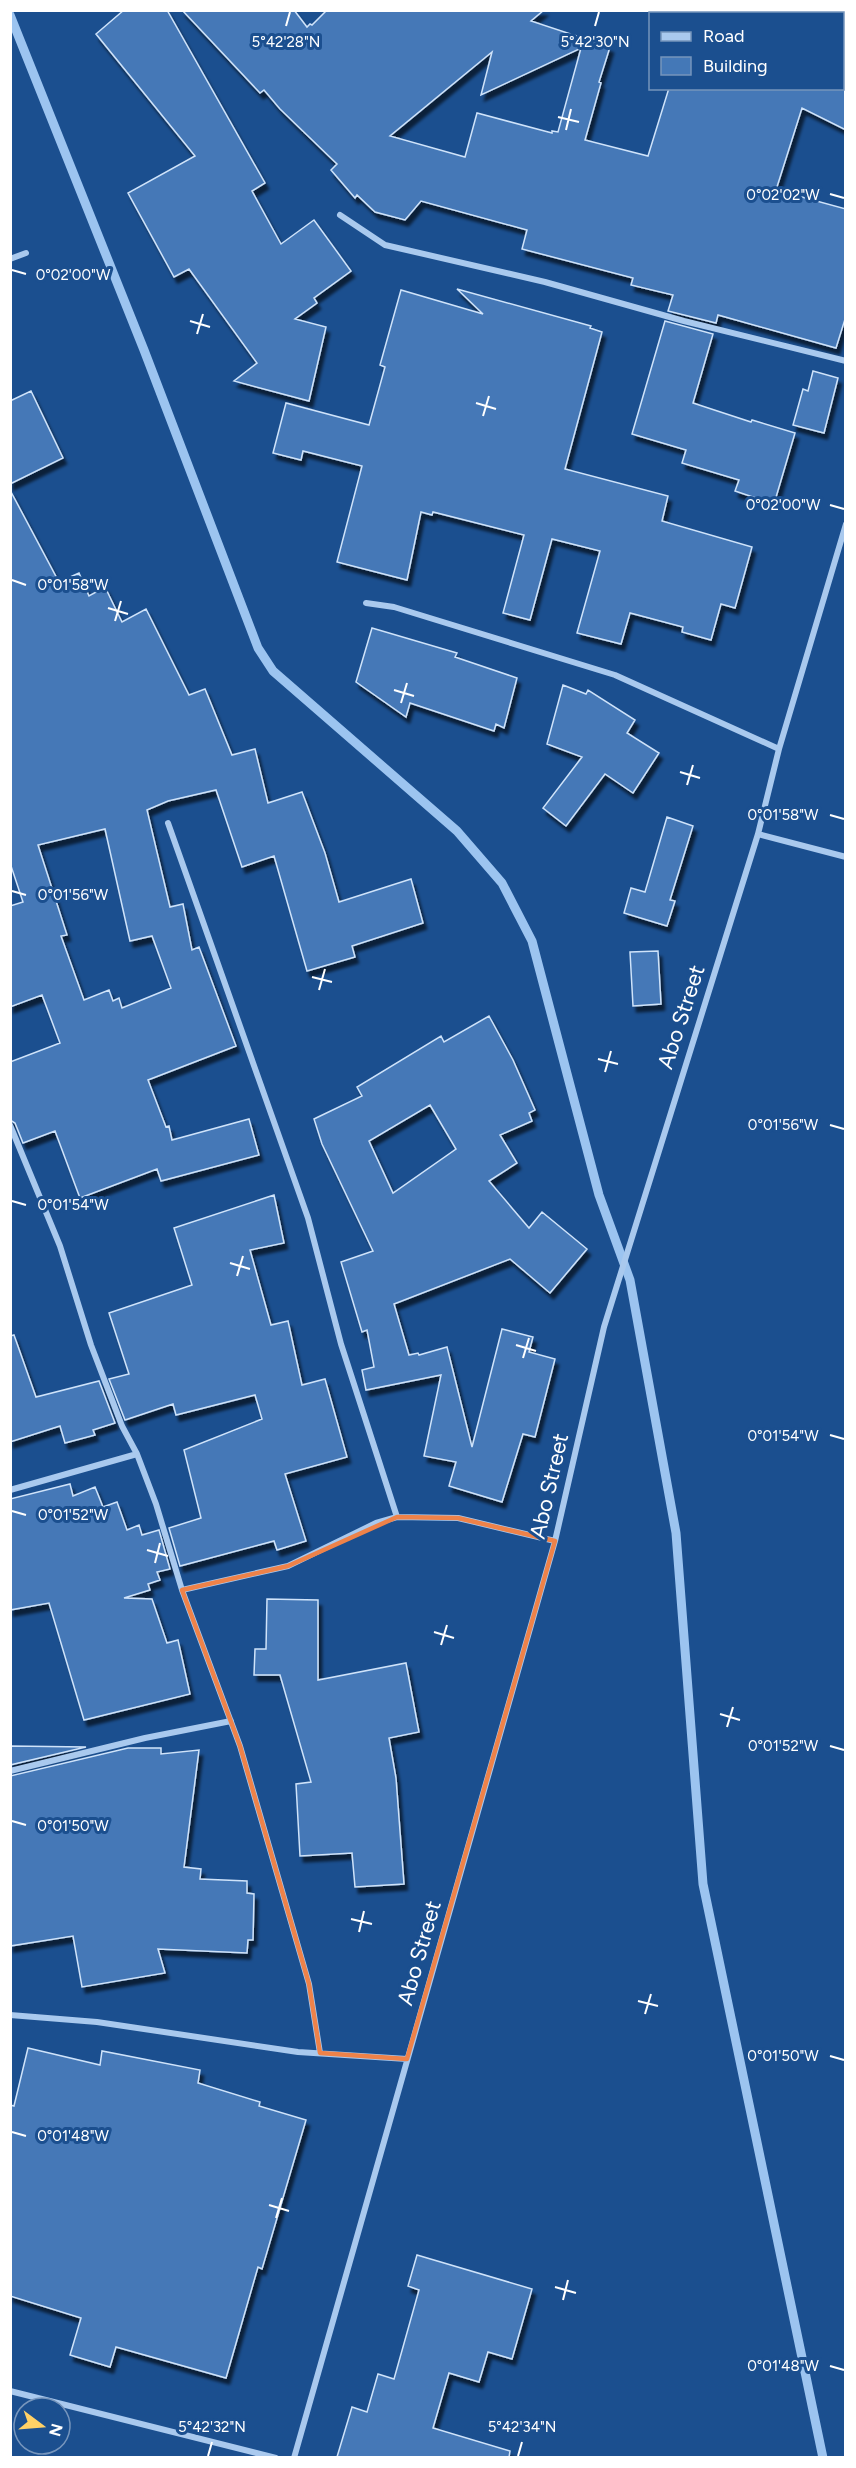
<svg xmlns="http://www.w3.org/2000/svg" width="856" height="2468" viewBox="0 0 856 2468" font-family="Figtree,sans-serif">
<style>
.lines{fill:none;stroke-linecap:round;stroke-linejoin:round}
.stream{stroke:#9cc4f0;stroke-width:9}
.building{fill:#4478b7;stroke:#cfe3fa;stroke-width:1.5;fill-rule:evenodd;filter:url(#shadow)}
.street{stroke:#a9c9ee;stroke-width:6}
.marked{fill:none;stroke:#ee8249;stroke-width:4.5;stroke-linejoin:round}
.ticks{fill:none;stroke:#fff;stroke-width:2}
.labels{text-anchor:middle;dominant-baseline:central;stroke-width:6;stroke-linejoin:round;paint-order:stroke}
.street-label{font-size:22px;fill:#fff;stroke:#1b4f8f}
.ticks-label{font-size:15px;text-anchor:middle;fill:#fff;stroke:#1b4f8f;stroke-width:6;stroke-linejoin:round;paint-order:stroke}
</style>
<defs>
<filter id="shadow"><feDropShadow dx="3.5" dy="6" stdDeviation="1.5" flood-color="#0009"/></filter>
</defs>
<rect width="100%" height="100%" fill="#1b4f8f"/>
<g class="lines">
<path class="stream" d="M10 15 144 350 258 648 273 671 457 831 502 883 532 941 599 1195 630 1280 676 1533 703 1884 823 2458"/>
</g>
<path class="building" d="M124 10H167L265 183 252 191 281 244 314 220 351 271 314 298 317 303 295 319 326 327 309 401 234 381 257 363 189 269 174 277 128 193 195 156 96 34Z
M182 10H294L307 27 310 24 312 25 327 10H544L531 21 610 47 599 82 601 83 585 140 648 156 669 88H846V130L802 108 776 190 846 209V316L836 348 718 315 716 323 668 311 673 295 631 285 633 278 522 249 527 230 421 201 405 220 375 212 357 195 355 198 331 170 337 164 280 109 264 90 260 93ZM581 48 558 132 552 131V133L477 113 465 157 390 136 492 52 481 95Z
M457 289 591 326 590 328 602 332 565 469 668 496 662 521 752 547 735 608 721 604 711 640 682 632 683 627 630 613 621 644 577 633 600 551 552 539 530 620 503 613 524 535 433 512 432 515 421 512 407 580 337 562 362 466 303 451 301 460 273 453 286 403 369 425 385 367 380 365 401 290 483 314Z
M665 321 713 334 693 403 751 422 752 420 795 433 774 504 735 491 739 480 682 463 686 450 632 434Z
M813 371 838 378 824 433 793 425 803 389 808 391Z
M31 391 63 458 10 484V401Z
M10 490 59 582 79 573 89 596 105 587 122 622 146 609 189 695 205 689 232 755 255 749 268 803 302 792 325 853 339 902 411 879 423 923 352 946 355 957 307 971 274 856 242 867 216 790 168 801 147 810 170 907 183 904 192 950 199 947 236 1046 148 1080 166 1127 169 1126 172 1140 249 1119 259 1155 161 1181 157 1169 80 1198 55 1131 23 1143 15 1123 10 1120V1062L60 1043 42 995 10 1007V906L23 902 10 863ZM105 829 130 941 152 936 171 988 122 1008 119 998 113 1001 109 990 84 1000 61 936 67 935 38 845Z
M372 628 457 653 455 657 517 678 504 728 496 724 494 731 410 703 406 717 356 682Z
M563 685 586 694 588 690 635 720 627 733 659 753 633 793 605 774 566 826 543 808 582 757 547 744Z
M667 817 693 826 670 900 675 901 667 926 624 913 631 888 645 892Z
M658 951 661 1004 633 1006 630 952Z
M489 1016 513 1060 535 1110 529 1113 532 1121 500 1135 517 1163 489 1181 529 1228 542 1212 587 1249 550 1293 510 1259 394 1304 409 1355 418 1353 419 1355 447 1347 472 1447 502 1329 533 1337 529 1352 555 1359 535 1437 523 1434 502 1502 449 1486 456 1462 424 1456 441 1375 366 1390 362 1370 374 1367 367 1330 362 1332 341 1262 373 1251 322 1144 314 1119 362 1096 357 1087 441 1036 444 1042ZM430 1105 456 1149 393 1193 369 1141Z
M274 1195 284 1243 250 1250 271 1325 288 1321 302 1385 325 1379 347 1457 285 1474 306 1541 277 1550 274 1541 180 1566 169 1528 201 1518 184 1450 262 1419 255 1395 176 1415 173 1404 125 1420 109 1379 129 1374 109 1313 192 1285 174 1228Z
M14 1335 36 1397 99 1381 115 1423 93 1430 95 1435 65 1443 60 1426 10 1442V1336Z
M70 1484 73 1496 95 1487 103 1507 117 1502 127 1530 139 1525 142 1535 159 1530 170 1569 157 1572 160 1580 148 1584 150 1590 124 1598 152 1599 167 1643 178 1640 190 1694 84 1720 49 1603 10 1610V1499Z
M267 1599 318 1600V1680L406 1663 419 1732 389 1738 396 1778 404 1884 355 1887 352 1853 300 1856 296 1784 311 1782 280 1675H254L255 1649H266Z
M10 1746 86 1747 10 1765Z
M128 1748H161V1754L199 1750 184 1867 201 1869 200 1879 247 1881V1893L254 1894 253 1940H248L247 1953 158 1949 165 1973 82 1987 73 1936 10 1946V1776Z
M28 2048 100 2065 102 2051 200 2070 198 2083 260 2102 259 2106 306 2120 262 2269 258 2267 226 2378 116 2347 110 2367 70 2355 81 2318 10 2296V2105L14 2106Z
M417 2255 532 2289 512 2359 488 2352 479 2382 449 2373 433 2428 510 2451 509 2457H337L352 2407 367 2412 378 2374 394 2379 419 2290 408 2286Z"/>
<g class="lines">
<path class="street" d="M340 215 385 245 545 282 684 321 846 361
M10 259 26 253
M366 603 394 607 615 675 779 749
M168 823 308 1218 341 1344 397 1517
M758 834 846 857
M10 1125 60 1246 91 1345 122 1426 137 1454 156 1504 182 1590 240 1746 309 1984 320 2053
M10 1490 137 1454
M182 1590 288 1566 376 1523 397 1517 458 1518 555 1541
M10 1771 145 1738 231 1721
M10 2015 97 2022 298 2052 407 2059
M10 2391 276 2458
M294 2458 555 1541 604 1327 758 834 779 749 846 524"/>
</g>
<path class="marked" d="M397 1517 458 1518 555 1541 407 2059 320 2053 309 1984 240 1746 182 1590 288 1566Z"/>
<path class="ticks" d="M286 26 290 12M595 26 599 12M558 117 579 122M566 130 571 109M830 194 844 198M12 270 26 274M190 321 210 327M197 334 203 314M476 403 496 409M483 416 489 396M830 505 844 509M12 580 26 585M108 608 128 614M115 621 121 601M394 690 414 696M401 703 407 683M680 772 700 778M687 785 693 765M830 815 844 819M12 891 26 895M312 977 332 982M319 990 325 969M598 1059 618 1064M605 1072 611 1051M830 1125 844 1129M12 1201 26 1205M230 1263 250 1269M237 1276 243 1256M516 1345 536 1351M523 1358 529 1338M830 1435 844 1439M12 1511 26 1515M147 1550 168 1556M155 1563 160 1543M434 1632 454 1638M441 1645 447 1625M720 1714 740 1720M727 1727 733 1707M830 1746 844 1750M12 1821 26 1825M351 1919 372 1924M359 1932 364 1911M638 2001 658 2006M645 2014 651 1994M830 2056 844 2060M12 2132 26 2136M269 2205 289 2211M276 2218 282 2198M555 2287 576 2293M563 2300 568 2280M830 2366 844 2370M208 2456 212 2442M518 2456 522 2442"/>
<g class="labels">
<g class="street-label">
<text transform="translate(681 1017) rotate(-72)">Abo Street</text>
<text transform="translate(549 1486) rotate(-77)">Abo Street</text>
<text transform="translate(419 1953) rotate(-74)">Abo Street</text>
</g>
</g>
<g class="ticks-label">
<text x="286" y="47">5°42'28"N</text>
<text x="595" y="47">5°42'30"N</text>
<text x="783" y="200">0°02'02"W</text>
<text x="73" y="280">0°02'00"W</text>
<text x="783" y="510">0°02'00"W</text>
<text x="73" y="590">0°01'58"W</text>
<text x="783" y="820">0°01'58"W</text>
<text x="73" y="900">0°01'56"W</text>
<text x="783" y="1130">0°01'56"W</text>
<text x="73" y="1210">0°01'54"W</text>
<text x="783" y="1441">0°01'54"W</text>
<text x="73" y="1520">0°01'52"W</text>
<text x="783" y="1751">0°01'52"W</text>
<text x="73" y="1831">0°01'50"W</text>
<text x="783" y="2061">0°01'50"W</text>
<text x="73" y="2141">0°01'48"W</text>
<text x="783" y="2371">0°01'48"W</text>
<text x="212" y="2432">5°42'32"N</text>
<text x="522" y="2432">5°42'34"N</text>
</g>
<rect width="856" height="2468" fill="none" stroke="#ffffff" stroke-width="24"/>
<rect x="649" y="12" width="195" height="78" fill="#1b4f8f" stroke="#7695bc" stroke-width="1.5"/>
<rect x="661" y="32" width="30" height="9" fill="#a9c9ee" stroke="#7695bc" stroke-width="1.5"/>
<text x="703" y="42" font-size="18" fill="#ffffff">Road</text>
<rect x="661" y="57" width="30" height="18" fill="#4478b7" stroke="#7695bc" stroke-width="1.5"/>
<text x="703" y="72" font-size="18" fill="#ffffff">Building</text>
<g transform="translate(42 2426) rotate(106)"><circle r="28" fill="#1b4f8f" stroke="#7695bc" stroke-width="1.5"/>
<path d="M0-4.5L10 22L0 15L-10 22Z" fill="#ffd166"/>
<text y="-9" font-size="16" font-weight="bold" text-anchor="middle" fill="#ffffff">N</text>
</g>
</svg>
